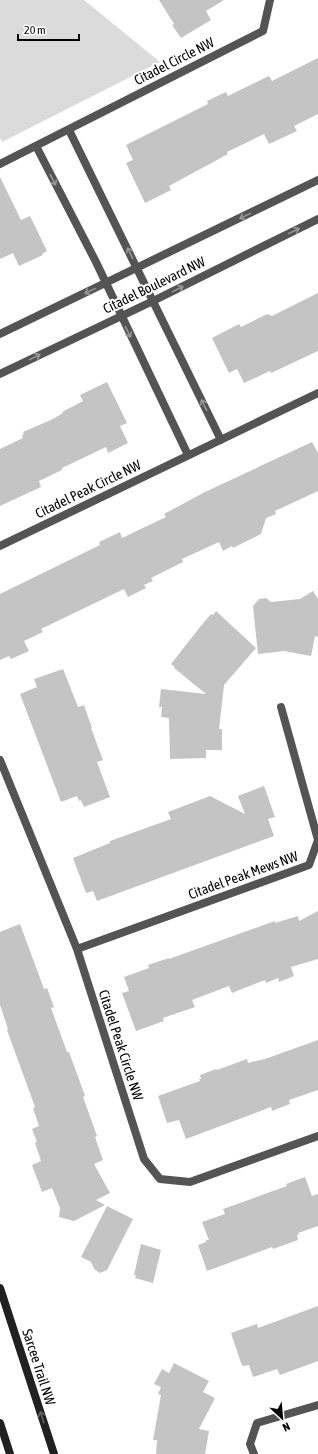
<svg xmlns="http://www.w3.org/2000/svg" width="318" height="1454" viewBox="0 0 318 1454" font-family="'Asap Condensed',sans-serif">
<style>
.green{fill:#dbdbdb}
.building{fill:#c4c4c4}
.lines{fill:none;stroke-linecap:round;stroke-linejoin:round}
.minor{stroke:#545454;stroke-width:8}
.tertiary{stroke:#545454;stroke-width:8}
.secondary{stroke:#212121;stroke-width:8}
.oneway{stroke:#989898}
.oneway2{stroke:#646464}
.labels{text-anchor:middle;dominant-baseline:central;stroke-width:4;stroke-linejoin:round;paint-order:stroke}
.street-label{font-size:14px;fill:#000;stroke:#fff}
</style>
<rect width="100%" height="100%" fill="#fff"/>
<path class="green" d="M0 0H84L160 62 2 142 0 138Z"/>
<path class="building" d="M159 0H224L206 11 211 20 181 38 172 25 174 24Z
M318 58V114L294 126 297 131 269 144 264 134 227 152 228 154 169 186 171 190 145 203 126 163 133 160 126 145 208 104 207 101 226 92 228 96 269 76 272 81Z
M0 177 21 220 30 216 47 251 42 254 43 255 19 266 13 253 0 259Z
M318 293V351L271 373 270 371 244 383 237 369 229 373 212 338 239 324 241 327 267 314 272 316Z
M107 382 127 423 120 426 128 443 108 453 106 447 62 468V470L39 481 41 487 0 506V449L23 438 22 435 24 434 23 432 53 419 63 413 62 412 83 401 80 395Z
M312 442 318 453V491L275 511 276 514 266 518 261 534 233 548 232 546 223 551 219 542 182 559 183 562 151 578 153 581 144 585 146 588 128 597 124 589 41 629 43 632 24 641 29 651 11 659 9 656 0 660V594L100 545 99 542 120 532 122 538 166 517 164 514 205 492Z
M313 591 318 599V637L315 636 311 656 284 651 258 654 253 606 259 599 266 598 271 602 300 599Z
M216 611 256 648 224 685 219 729H222V750H206V758L170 759 169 718 161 717 162 707H159L161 689 206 694 174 668 175 667 171 664 200 627 211 614 213 615Z
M63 669 78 707 84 705 92 728H91L103 760 97 762 110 797 84 807 81 800 79 801 77 796 61 802 20 694 37 687 34 679Z
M264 786 275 817 268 819 274 836 97 901 93 891 86 893 73 858 110 843V841L171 819 168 812 210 796 245 814 238 796Z
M318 911V959L291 967 294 976 279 982 278 978 266 983 265 980 232 993 229 986 192 1000 195 1007 163 1018 164 1021 136 1031 122 993 129 991 124 977 149 968 148 965 169 958V959L275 921V923L298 916 299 921Z
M20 924 44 989 47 988 54 1007 51 1008 67 1052H69L85 1096 83 1097 97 1136 95 1137 103 1160 94 1164 110 1193 96 1200 105 1205 74 1221 59 1217 60 1208 52 1188 42 1192 32 1165 41 1161 35 1143 37 1142 32 1129 39 1126 33 1108 35 1107 7 1030 8 1029 0 1005V932Z
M318 1040V1090L289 1100 290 1104 272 1111 271 1107 186 1139 179 1120 167 1123 158 1096 200 1081 199 1079H201L200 1075 216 1069 217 1070 247 1059 248 1063 265 1059Z
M305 1177 312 1196 318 1194V1226L298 1233 299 1235H297L298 1240 273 1249 272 1247 207 1271 198 1245 206 1242V1240H209L202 1222 225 1214 223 1209 287 1186 286 1184Z
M107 1206 133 1219 107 1270 100 1273 94 1269 91 1262 81 1257Z
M141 1244 161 1250 153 1283 135 1278 136 1275H134Z
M318 1306V1361L280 1375 277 1369 253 1377 249 1365 243 1366 241 1363 231 1333 257 1324 258 1328Z
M174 1363 209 1381 203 1392 215 1398 199 1429 209 1431 205 1454H156L157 1440H153L161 1395 158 1394 161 1387 154 1384 162 1369 169 1373Z"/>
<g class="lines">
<path class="minor" d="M69 130 221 440
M36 146 96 262 188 455
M0 164 263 31 270 0
M0 546 318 393
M0 760 77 949 144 1159 160 1179 190 1182 318 1136
M77 949 309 865 318 840 281 707
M254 1454 250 1444 257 1423 318 1405"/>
<path class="tertiary" d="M0 334 318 180
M0 374 153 301 318 219"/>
<path class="secondary" d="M0 1288 54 1454
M0 1423 10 1454"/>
</g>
<defs><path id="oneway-shaft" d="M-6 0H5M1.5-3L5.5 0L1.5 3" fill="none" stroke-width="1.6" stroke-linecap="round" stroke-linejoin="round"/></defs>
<g class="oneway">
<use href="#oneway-shaft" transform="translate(53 180) rotate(63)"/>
<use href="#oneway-shaft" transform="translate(245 216) rotate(154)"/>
<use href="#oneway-shaft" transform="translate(294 231) rotate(-26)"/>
<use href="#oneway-shaft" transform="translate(130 253) rotate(-116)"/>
<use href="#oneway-shaft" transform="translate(178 289) rotate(-26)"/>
<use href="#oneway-shaft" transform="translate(90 291) rotate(154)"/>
<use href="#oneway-shaft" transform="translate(128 332) rotate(64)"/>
<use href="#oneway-shaft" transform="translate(35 357) rotate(-26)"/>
<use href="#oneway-shaft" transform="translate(204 405) rotate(-116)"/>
</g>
<use class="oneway2" href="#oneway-shaft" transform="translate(42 1417) rotate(-108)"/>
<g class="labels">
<g class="street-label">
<text transform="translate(174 61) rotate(-27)">Citadel Circle NW</text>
<text transform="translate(154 285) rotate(-26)">Citadel Boulevard NW</text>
<text transform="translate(88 489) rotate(-26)">Citadel Peak Circle NW</text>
<text transform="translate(243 875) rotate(-20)">Citadel Peak Mews NW</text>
<text transform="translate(121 1045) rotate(72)">Citadel Peak Circle NW</text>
<text transform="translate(39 1367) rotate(72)">Sarcee Trail NW</text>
</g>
</g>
<g transform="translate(282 1418) rotate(154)" stroke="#ffffff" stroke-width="3" paint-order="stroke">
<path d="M0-3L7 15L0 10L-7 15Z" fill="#000000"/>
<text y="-6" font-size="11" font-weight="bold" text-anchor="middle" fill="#000000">N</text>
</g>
<path d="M18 34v6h61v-6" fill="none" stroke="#000000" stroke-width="2"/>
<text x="24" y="34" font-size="12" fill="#000000" stroke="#ffffff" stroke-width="3" paint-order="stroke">20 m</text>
</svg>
